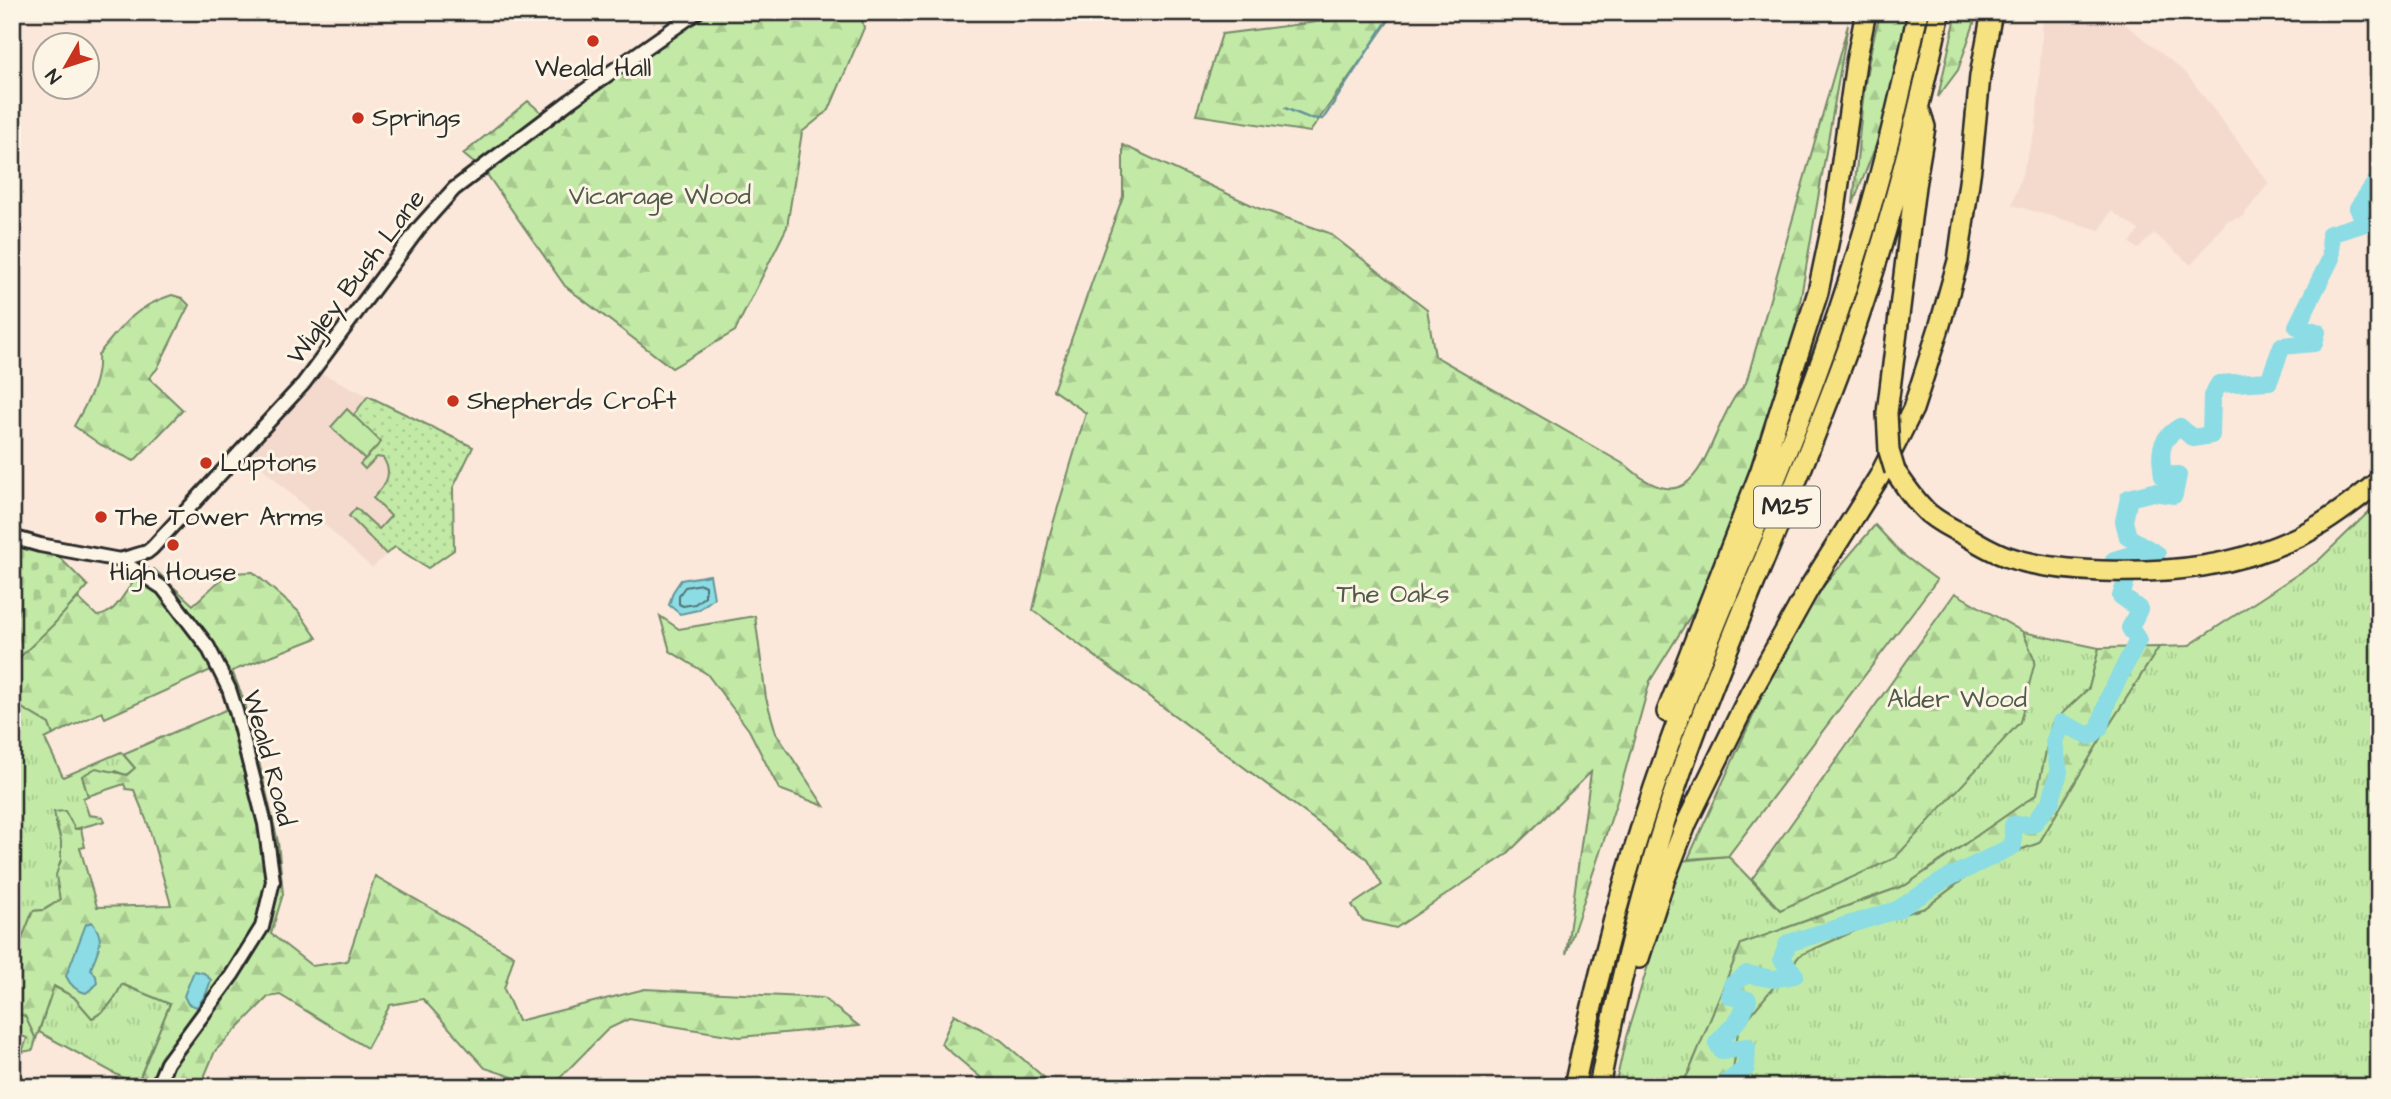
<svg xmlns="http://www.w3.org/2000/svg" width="2391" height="1099" viewBox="0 0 2391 1099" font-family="'Architects Daughter',sans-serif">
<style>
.built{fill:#f4dacd}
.grass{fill:url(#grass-tufts);stroke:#768a68;stroke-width:2}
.forest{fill:url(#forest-firs);stroke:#768a68;stroke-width:2}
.cemetery{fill:url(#cemetery-stones);stroke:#768a68;stroke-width:2}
.park{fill:url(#park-dots);stroke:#768a68;stroke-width:2}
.pitch{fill:#c2eaa6;stroke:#768a68;stroke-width:2}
.water{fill:#8bdce4;stroke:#65959a;stroke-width:2}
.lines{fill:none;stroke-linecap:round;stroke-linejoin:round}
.shore{stroke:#517275;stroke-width:2}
.stream{stroke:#65959a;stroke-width:2.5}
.river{stroke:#8bdce4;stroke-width:18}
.tertiary-casing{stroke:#2b2b2b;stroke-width:18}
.motorway-casing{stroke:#2b2b2b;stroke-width:24}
.tertiary{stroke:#fcf5e5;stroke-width:12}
.motorway{stroke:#f7e281;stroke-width:19}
.motorway-bridge-casing{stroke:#2b2b2b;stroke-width:24;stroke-linecap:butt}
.motorway-bridge{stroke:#f7e281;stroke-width:19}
.poi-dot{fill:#c8321e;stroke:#fcf5e5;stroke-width:2.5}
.labels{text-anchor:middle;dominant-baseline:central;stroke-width:6;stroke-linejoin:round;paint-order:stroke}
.shield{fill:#fcf5e5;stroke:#6a6863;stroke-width:2}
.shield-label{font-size:24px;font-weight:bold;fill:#2b2b2b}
.poi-label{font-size:26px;fill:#2b2b2b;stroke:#fcf5e5;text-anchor:start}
.park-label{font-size:26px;fill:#515b4a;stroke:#fcf5e5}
.street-label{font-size:26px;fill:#2b2b2b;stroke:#fcf5e5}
</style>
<defs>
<pattern id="grass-tufts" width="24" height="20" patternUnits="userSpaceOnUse" patternTransform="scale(1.75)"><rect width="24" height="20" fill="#c2eaa6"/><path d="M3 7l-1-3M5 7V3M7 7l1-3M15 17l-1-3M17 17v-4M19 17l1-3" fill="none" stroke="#a7c98f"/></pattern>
<pattern id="forest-firs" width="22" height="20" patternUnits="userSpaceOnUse" patternTransform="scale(1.75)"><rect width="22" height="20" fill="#c2eaa6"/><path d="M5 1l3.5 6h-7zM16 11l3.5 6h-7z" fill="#a7c98f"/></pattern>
<pattern id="cemetery-stones" width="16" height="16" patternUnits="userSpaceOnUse" patternTransform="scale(1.75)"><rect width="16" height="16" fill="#c2eaa6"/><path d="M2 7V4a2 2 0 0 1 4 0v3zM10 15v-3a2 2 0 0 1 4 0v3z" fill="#a7c98f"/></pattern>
<pattern id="park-dots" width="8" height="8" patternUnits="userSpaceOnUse" patternTransform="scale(1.75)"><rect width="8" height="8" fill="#c2eaa6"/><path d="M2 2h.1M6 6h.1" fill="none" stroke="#a7c98f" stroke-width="1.8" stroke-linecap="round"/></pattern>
</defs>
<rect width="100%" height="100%" fill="#fbe8da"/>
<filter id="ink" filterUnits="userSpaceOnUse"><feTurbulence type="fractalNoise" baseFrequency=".0143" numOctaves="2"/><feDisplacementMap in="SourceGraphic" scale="14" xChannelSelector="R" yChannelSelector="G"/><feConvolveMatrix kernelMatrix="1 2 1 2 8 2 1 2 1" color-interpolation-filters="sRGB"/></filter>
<g filter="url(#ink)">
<path class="built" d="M2036 12H2110L2186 73 2269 183 2242 217 2227 221 2191 265 2154 233 2138 249 2130 243 2139 230 2111 211 2100 230 2012 205 2036 129 2043 17Z
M319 372 473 447 453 488 454 550 428 568 394 547 372 568 243 450Z"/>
<path class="grass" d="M2379 502V1087H1731L1738 1030 1800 955 1875 922 1925 908 1986 862 2039 843 2106 730 2159 647 2188 646 2318 561Z
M2023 632 2099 648 2089 688 2052 723 2037 794 1906 885 1741 944 1689 1072 1680 1087H1615L1626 1037 1680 861 1728 856 1780 910 2035 661Z
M12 702 49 724 53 735 45 739 63 777 121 752 135 768 126 775 115 771 82 776 88 796 83 798 89 815 103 817 105 821 75 829 65 812 55 822 61 841V860L57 875 60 900 43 910 33 911 12 964Z
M121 984 170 1004 138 1082 134 1081 132 1083 39 1032 53 986 74 997 92 1018C108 1011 115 999 121 984Z
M16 1013 25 1015 36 1039 33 1050 22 1052 27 1038 12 1032V1016Z"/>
<path class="forest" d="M697 12H860L864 28 829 110 802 132 787 227 735 331 672 368 565 286 486 173 463 154 528 101 548 118Z
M1395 12 1310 132 1196 115 1222 34Z
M1881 12H1907L1883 127 1853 204C1860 140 1861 74 1881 12Z
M1957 12H1978L1958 70 1938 97Z
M1848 25 1794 337 1723 549 1693 612 1650 681 1616 804 1566 954 1591 772 1506 855 1396 928 1362 920 1352 905 1382 885 1367 859 1033 610 1050 534 1086 413 1053 390 1123 196V145L1258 208 1329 233 1427 309 1435 356 1627 466C1697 529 1705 445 1733 400 1736 394 1742 389 1746 383Z
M172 295 182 298 189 305 157 369 149 378 183 410 134 461 101 445 74 426C87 402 100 383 98 355 120 327 136 306 172 295Z
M1875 525 1902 554 1937 580 1728 856 1688 859 1768 683 1814 597Z
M154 569 193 605 228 573 253 572 298 611 317 638 232 671 245 703 278 842 283 894 271 934 312 966 347 961 375 876 514 956 504 989 518 1021 645 989 823 998 859 1026 740 1037 629 1019 608 1029 551 1087H543L485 1068 423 999 390 1005 367 1048 280 995 268 997 215 1051 200 1087H136L170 1004 122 984C115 999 107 1011 92 1018L74 997 54 986 36 1039 25 1016 16 1013 12 1016V964L33 911 44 910 60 900 56 875 61 860V841L54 812 65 811 75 829H81L85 847 80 848 97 907 171 905 148 824 134 790 126 789 124 784 88 796 82 776 96 768 127 775 135 768 123 754 228 709 223 688 213 669 105 718 102 712 53 735 49 724 12 702V653L18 659 78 598 97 616C120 613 123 589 139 577 143 574 149 572 154 569Z
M1955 593 2023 632 2035 661 2020 722 1895 858 1780 910 1752 879Z
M660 616 679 629 755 616 766 698 776 733 824 806 779 789 749 730 707 674 670 651Z
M2159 647 2106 730 2039 843 1986 862 1925 908 1875 922 1800 955 1738 1030 1731 1087H1680L1689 1072 1741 944 1906 885 2037 794 2052 723 2089 688 2099 648Z
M954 1014 1001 1040 1055 1087H992L941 1044Z"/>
<path class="cemetery" d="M12 543 58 556 88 586 54 624 18 659 12 653Z"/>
<path class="park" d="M368 396 473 447 453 488 454 550 428 568 395 547 386 554 349 516 356 508 379 529 391 516 373 498C385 486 394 474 383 458L377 457 365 469 360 464 381 442 353 416Z"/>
<path class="pitch" d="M347 409 381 442 365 459 331 427Z"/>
<path class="water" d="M710 575 714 598 698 610 680 614 669 605 673 592 681 580Z
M92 922C107 941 97 949 91 969L96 976 97 984 86 993C76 991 70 985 66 976L86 924Z
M194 971 204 973 211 980 206 994 197 1007 188 1004 184 996Z"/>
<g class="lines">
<path class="shore" d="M701 584 705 586V596L695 604 683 606 679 604V595L685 587Z"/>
<path class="stream" d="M1285 108 1309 118 1323 119 1393 12"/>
<path class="river" d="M1721 1087 1746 1068 1747 1047 1722 1051 1717 1043 1740 1018 1748 1000 1730 996 1732 985 1747 974 1773 979 1795 975 1782 959 1788 943 1897 910 1944 880 2013 846V825L2033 824 2051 801 2059 772 2054 742 2061 723 2090 736 2099 729 2108 699 2138 640 2130 628 2139 609 2121 596 2126 581 2114 560 2127 556 2145 567 2157 554 2128 537 2124 521 2129 498 2153 492 2174 495 2178 475 2163 476C2160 453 2158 440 2180 427L2193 438 2211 435 2212 396 2219 384 2269 381 2282 346 2314 343 2317 332 2297 326 2331 258 2330 234 2366 223 2358 208 2379 178"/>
<g class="tertiary-casing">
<path id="tertiary" d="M12 537 40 545 120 560 163 588 208 647 229 689 236 711 265 824 273 881 262 927 232 975 167 1063 157 1087
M120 560 147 552 152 548 303 384 419 228 454 189 570 101 697 12"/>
</g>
<g class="motorway-casing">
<path id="motorway" d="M1887 413 1915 186 1925 127 1921 114
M1895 471C1905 486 1915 501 1928 513 1939 522 1952 529 1965 535 1978 543 1993 552 2008 557 2038 567 2071 570 2102 571 2172 573 2236 567 2300 536 2329 521 2354 502 2379 481
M1667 712 1761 470 1818 292 1835 211 1856 62 1866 12
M1639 958 1664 881 1687 822 1750 694 1808 590 1879 477 1913 409 1939 328 1958 261 1971 168 1980 76 1992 12
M1574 1087C1598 972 1628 858 1668 748 1712 623 1769 503 1815 378 1859 260 1893 136 1918 12
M1599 1087C1620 977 1647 869 1684 763 1734 622 1798 487 1849 346 1887 238 1916 125 1940 12"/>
</g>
<use href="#tertiary" class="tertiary"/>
<use href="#motorway" class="motorway"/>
<g class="motorway-bridge-casing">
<path id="motorway-bridge" d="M1887 413 1889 451 1895 471"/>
</g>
<use href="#motorway-bridge" class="motorway-bridge"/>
</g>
</g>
<g class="poi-dot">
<circle cx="593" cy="41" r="7"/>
<circle cx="358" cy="118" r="7"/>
<circle cx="453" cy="401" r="7"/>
<circle cx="206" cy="463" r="7"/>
<circle cx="101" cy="517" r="7"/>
<circle cx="173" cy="545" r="7"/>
</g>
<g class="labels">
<rect class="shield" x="1754" y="486.5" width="66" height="41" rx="5"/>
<g class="shield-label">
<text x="1787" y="507">M25</text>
</g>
<g class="poi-label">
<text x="593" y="68" text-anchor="middle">Weald Hall</text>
<text x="372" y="118">Springs</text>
<text x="467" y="401">Shepherds Croft</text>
<text x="220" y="463">Luptons</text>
<text x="115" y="517">The Tower Arms</text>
<text x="173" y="572" text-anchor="middle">High House</text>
</g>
<g class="park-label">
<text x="660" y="196">Vicarage Wood</text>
<text x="1393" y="594">The Oaks</text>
<text x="1957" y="699">Alder Wood</text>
</g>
<g class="street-label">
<text transform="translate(356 277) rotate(-53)">Wigley Bush Lane</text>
<text transform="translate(269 758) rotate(75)">Weald Road</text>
</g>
</g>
<rect width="2391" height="1099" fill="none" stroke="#fcf5e5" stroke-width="42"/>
<rect x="21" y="21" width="2349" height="1057" fill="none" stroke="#2b2b2b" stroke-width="2.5" filter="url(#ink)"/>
<g transform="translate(66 66) rotate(231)"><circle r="33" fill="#fcf5e5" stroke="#a8a49b" stroke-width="2"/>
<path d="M0-5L12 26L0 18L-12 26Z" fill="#c8321e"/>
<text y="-10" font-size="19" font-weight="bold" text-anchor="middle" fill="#2b2b2b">N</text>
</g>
</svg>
